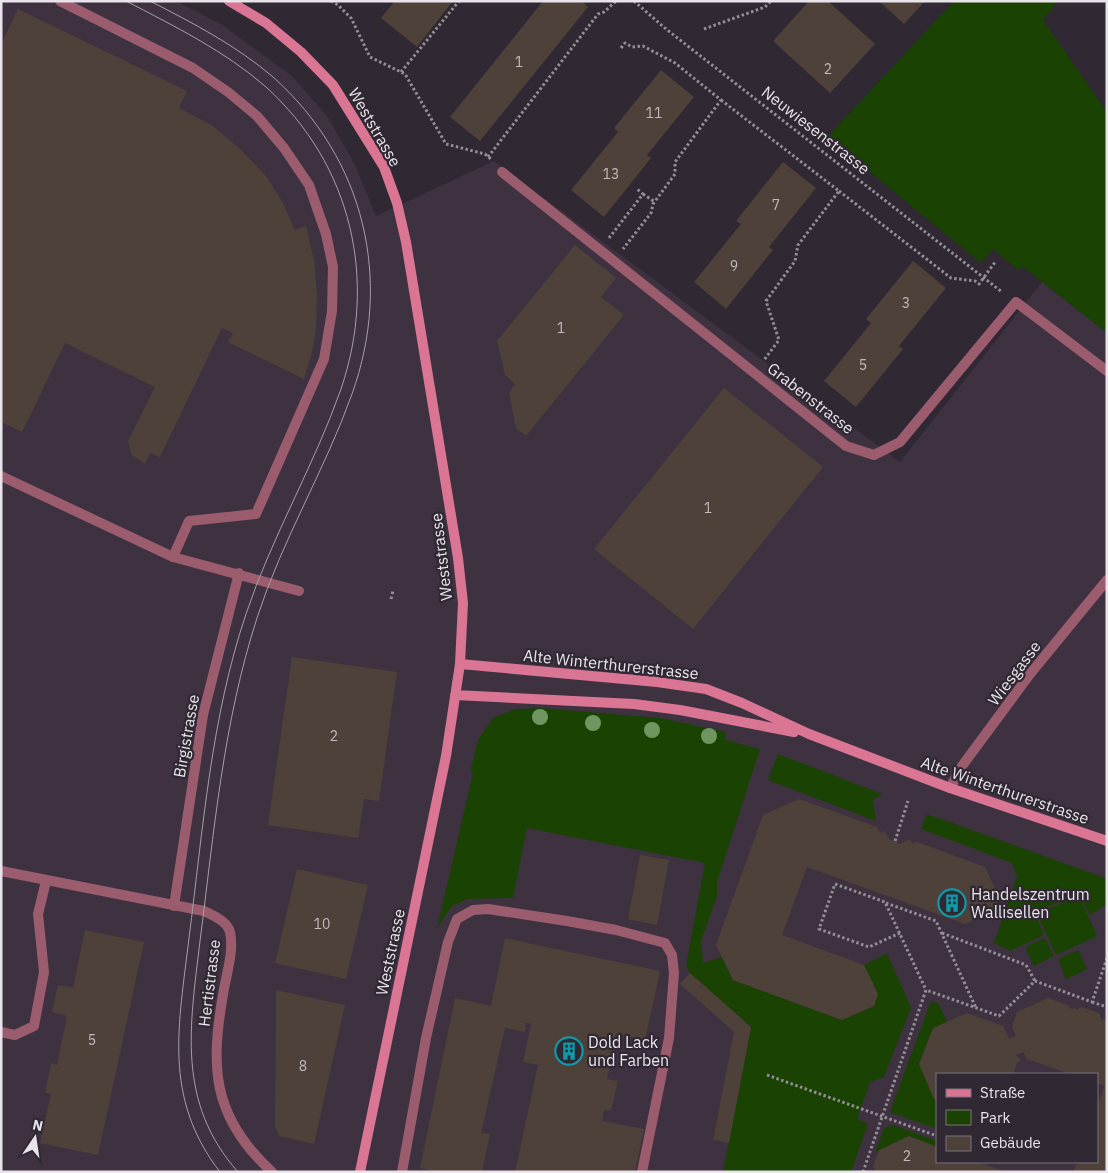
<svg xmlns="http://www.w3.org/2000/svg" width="1108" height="1173" viewBox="0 0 1108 1173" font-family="'IBM Plex Sans',sans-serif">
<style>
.built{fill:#3e3241;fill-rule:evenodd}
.green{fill:#1a4203}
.building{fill:#4e4139}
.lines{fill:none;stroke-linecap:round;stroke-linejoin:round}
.path{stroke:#948e97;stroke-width:3;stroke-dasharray:2.5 2.5;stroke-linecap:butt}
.service{stroke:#9b5c6e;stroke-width:10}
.minor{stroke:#9b5c6e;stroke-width:10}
.secondary{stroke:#da7594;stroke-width:10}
.tram{stroke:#a59fa8;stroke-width:1}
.tree{fill:#6f9660}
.labels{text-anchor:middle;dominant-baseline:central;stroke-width:4.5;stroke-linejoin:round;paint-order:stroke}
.number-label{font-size:14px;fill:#c2bbbe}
.street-label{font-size:16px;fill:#e9e4eb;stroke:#302833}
.poi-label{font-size:16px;fill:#e9e4eb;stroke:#302833;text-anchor:start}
</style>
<rect width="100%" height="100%" fill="#302833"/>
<path class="built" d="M1 1H176L221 24 292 76 327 116 354 163 376 216 494 161 900 462 1042 282 1107 333V1172H1ZM937 1074H1097V1162H937Z"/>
<path class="green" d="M954 1H1058L1043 20 1107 112V333L1022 266 1018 270 993 249 981 263 827 137Z
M542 708 660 718 726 732 725 740 760 749 717 882V896L701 941 703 963 722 957 733 980 842 1020 874 1006 878 994 864 965 887 953 911 1008 884 1077 870 1082 857 1119 868 1124 851 1172H723L751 1027 690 973 686 966 705 863 527 828 513 898 467 899 452 906 437 928 473 773 470 772 478 740 493 718 515 709Z
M778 754 882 794 873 800 876 821 768 780Z
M927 814 1105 878 1107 904 1090 915 1079 894 1034 912 1044 935 1010 951 994 943 1017 877 1012 863 921 829Z
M1079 895 1097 936 1056 955 1037 914Z
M1045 938 1054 956 1034 966 1025 947Z
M1078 950 1087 969 1066 979 1058 959Z
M931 1001 939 1004 947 1022 933 1029 919 1064 934 1099 937 1100V1129L890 1112Z
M893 1125 937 1141V1147L909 1136 875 1153 884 1128Z"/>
<path class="building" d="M395 1H453L417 47 381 18Z
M543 1H582L588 7 480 141 450 117Z
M809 1H828L875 44 830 93 773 41Z
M879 1H925L904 24Z
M18 9 187 91 179 108 213 126 240 149 266 176 283 203 295 230 306 226 314 260 317 295 316 329 312 352 304 379 228 342 233 333 222 328 160 457 150 453 145 464 132 455 128 441 155 387 65 343 22 432 1 422V44Z
M661 70 694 97 647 155 651 158 604 217 571 190 618 132 614 128Z
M783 162 816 188 769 247 773 250 726 309 694 282 741 224 736 221Z
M575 245 616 278 601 297 624 315 526 436 516 428 509 393 515 384 505 375 497 341Z
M913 261 946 288 899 346 903 349 856 407 824 381 871 323 866 319Z
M724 388 823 467 693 629 594 549Z
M292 657 397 672 379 801 364 799 358 838 268 825Z
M799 799 877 827 880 833 885 831 889 839 900 844 910 839 912 844 917 842 985 867 999 897 995 909 965 924 807 867 782 935 864 965 878 994 874 1006 842 1020 733 980 716 945 742 873 763 815Z
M640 855 669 860 657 925 628 919Z
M297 869 368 885 346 979 275 963Z
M85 930 144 942 98 1155 40 1143 51 1094 45 1093 51 1063 57 1065 67 1016 52 1012 58 985 73 988Z
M505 938 660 971 645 1040 617 1034 607 1079 618 1081 611 1111 604 1110 602 1121 644 1129 635 1172H515L538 1065 523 1062 531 1024 526 1023 525 1032 505 1028 481 1133 490 1134 482 1172H437L420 1168 455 998 491 1006Z
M690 973 751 1027 729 1143 713 1140 734 1032 680 984Z
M276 990 345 1005 314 1144 279 1136 275 1126Z
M1048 998 1068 1005 1071 1009 1075 1008 1076 1010 1082 1007 1099 1013 1102 1020 1104 1019 1107 1023V1172H1073L1077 1162H1097V1107L1104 1086 1097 1083V1074H1070L1027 1059 1023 1052 1016 1055 1021 1060 1017 1063 1013 1074H937V1100L934 1099 919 1064 933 1028 967 1013 1003 1026 1009 1039 1016 1036 1012 1027 1017 1012Z
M909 1136 937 1147V1162H978L1005 1172H876L873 1166 879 1150Z"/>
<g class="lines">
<path class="path" d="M331 1 338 5 351 18 370 57 405 74 446 144 485 154 492 160
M634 1 666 29 1002 292
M704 29 765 7 771 1
M621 48 625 43 632 47 643 46 675 63 721 100 675 162V174L653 204 651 213 623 249
M401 72 459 1
M721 100 839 191 798 245 795 261 766 301 779 340 764 360
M488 157 598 14 604 12 616 1
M839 191 951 278 975 281 979 284 996 261
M643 194 655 202
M609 238 643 194 637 189
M391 599 393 591
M895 841 908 801
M886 903 936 921 976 1008
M900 933 869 947 819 929 835 884 885 902 926 990
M942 933 1026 965 1035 981
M1092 1002 1107 1007
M767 1075 937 1136
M863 1172 926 990 999 1016 1035 981 1092 1002 1107 958"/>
<path class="service" d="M60 1 193 68 228 92 257 116 284 148 309 185 326 234 333 267 332 311 324 359 256 514 189 521 173 557
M1 1032 15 1035 34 1026 44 972 38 914 46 881
M402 1172 426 1038 448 942 457 919 473 910 488 909 567 921 616 930 665 943 672 955 674 973 669 1038 642 1172"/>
<path class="minor" d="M502 172 846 446 874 455 900 442 1016 302 1107 371
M1 476 173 557 299 591
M950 788 962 766 1030 674 1107 580
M1 871 204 911C214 916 227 921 230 932 234 950 227 972 224 989 210 1066 211 1116 272 1172
M174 906 203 715 239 573"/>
<path class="secondary" d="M229 1 266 23 301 52 333 85 384 167 397 203 406 242 458 558 463 603 460 664 446 756 360 1172
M460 664 657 682 706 689 742 703 809 734 950 788 1107 841
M455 695 634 704 680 710 794 732"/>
<path class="tram" d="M126 1C174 26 225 51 266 87 352 165 378 280 341 389 314 466 272 536 246 614 211 718 203 829 189 938 179 1024 162 1097 220 1172
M150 1C193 23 237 46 273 77 365 159 393 280 352 394 325 470 282 540 257 618 223 723 214 833 200 941 190 1026 176 1102 238 1172"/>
</g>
<g class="tree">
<circle cx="540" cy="717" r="8"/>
<circle cx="593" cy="723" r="8"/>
<circle cx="652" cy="730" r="8"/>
<circle cx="709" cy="736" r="8"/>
</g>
<defs>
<g id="building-ring" transform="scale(1.4375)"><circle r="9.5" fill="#302833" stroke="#0f9aa8" stroke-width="1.5"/><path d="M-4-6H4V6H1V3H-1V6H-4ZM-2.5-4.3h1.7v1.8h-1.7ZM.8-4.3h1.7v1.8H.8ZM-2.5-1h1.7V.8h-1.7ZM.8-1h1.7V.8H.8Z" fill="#0f9aa8"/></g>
</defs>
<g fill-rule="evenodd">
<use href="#building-ring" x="952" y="903"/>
<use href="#building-ring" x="569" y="1051"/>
</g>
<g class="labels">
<g class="number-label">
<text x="519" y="62">1</text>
<text x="828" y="69">2</text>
<text x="654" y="113">11</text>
<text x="611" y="174">13</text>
<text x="776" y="205">7</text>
<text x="734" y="266">9</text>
<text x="906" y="303">3</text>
<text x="561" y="328">1</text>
<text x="863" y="365">5</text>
<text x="708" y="508">1</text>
<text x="334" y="736">2</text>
<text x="322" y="924">10</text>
<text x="92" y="1040">5</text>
<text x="303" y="1066">8</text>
<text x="907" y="1156">2</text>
</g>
<g class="street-label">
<text transform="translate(375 127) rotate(60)">Weststrasse</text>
<text transform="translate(816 130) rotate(38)">Neuwiesenstrasse</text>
<text transform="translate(811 398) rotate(38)">Grabenstrasse</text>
<text transform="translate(441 557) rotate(-97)">Weststrasse</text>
<text transform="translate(611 664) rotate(6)">Alte Winterthurerstrasse</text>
<text transform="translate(1014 673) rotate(-53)">Wiesgasse</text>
<text transform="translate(186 736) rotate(-80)">Birgistrasse</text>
<text transform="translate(1005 790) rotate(19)">Alte Winterthurerstrasse</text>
<text transform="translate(390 952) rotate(-78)">Weststrasse</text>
<text transform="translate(209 983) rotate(-83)">Hertistrasse</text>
</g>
<g class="poi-label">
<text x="971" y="894">Handelszentrum<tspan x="971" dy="18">Wallisellen</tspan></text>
<text x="588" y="1042">Dold Lack<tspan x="588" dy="18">und Farben</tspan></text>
</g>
</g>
<rect width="1108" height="1173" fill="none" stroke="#e9e4eb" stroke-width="5"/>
<rect x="936" y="1073" width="162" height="90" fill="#302833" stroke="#7a737d"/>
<rect x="946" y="1089" width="25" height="8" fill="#da7594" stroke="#7a737d"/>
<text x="980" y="1098" font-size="15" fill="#e9e4eb">Straße</text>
<rect x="946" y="1110" width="25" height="15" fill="#1a4203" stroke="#7a737d"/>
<text x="980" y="1123" font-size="15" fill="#e9e4eb">Park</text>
<rect x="946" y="1136" width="25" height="15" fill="#4e4139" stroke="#7a737d"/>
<text x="980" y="1148" font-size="15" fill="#e9e4eb">Gebäude</text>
<g transform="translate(35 1138) rotate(13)" stroke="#302833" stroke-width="4" paint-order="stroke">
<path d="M0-4L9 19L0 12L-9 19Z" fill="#e9e4eb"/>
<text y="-8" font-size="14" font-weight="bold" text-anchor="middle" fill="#e9e4eb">N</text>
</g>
</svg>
